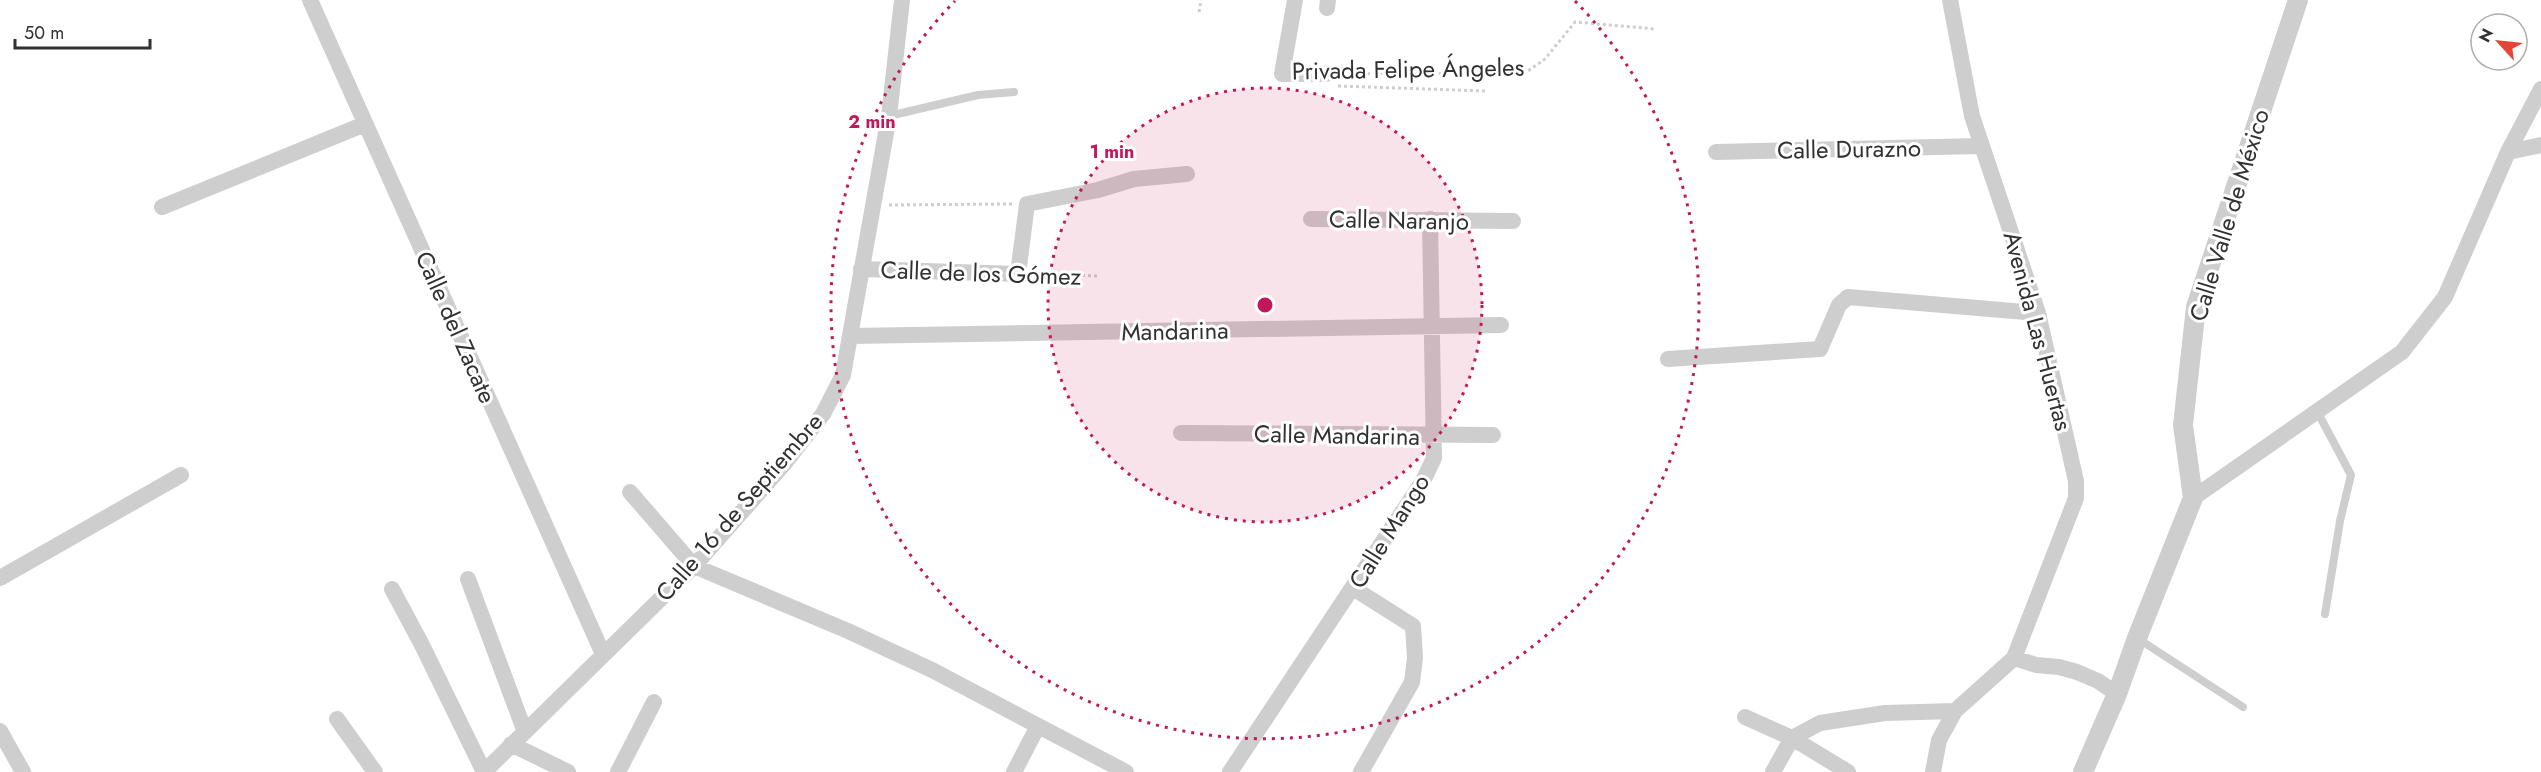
<svg xmlns="http://www.w3.org/2000/svg" width="2541" height="772" viewBox="0 0 2541 772" font-family="Jost,sans-serif">
<style>
.lines{fill:none;stroke-linecap:round;stroke-linejoin:round}
.path{stroke:#cecece;stroke-width:3;stroke-dasharray:3 3;stroke-linecap:butt}
.service{stroke:#cecece;stroke-width:8}
.minor{stroke:#cecece;stroke-width:16}
.tertiary{stroke:#cecece;stroke-width:20}
.ring{fill:none;stroke:#c2185b;stroke-width:3;stroke-dasharray:3 6}
.labels{text-anchor:middle;dominant-baseline:central;stroke-width:6;stroke-linejoin:round;paint-order:stroke}
.street-label{font-size:24px;fill:#313131;stroke:#fff}
.centre{fill:#c2185b;stroke:#fff;stroke-width:3}
.ring-label{font-size:18px;text-anchor:middle;font-weight:bold;fill:#c2185b;stroke:#fff;stroke-width:6;stroke-linejoin:round;paint-order:stroke}
</style>
<rect width="100%" height="100%" fill="#fff"/>
<g class="lines">
<path class="path" d="M1199 12 1201 0
M1343 74 1525 73 1545 59 1575 22 1655 29
M1338 86 1485 91
M889 205 1012 204
M1034 274 1100 276"/>
<path class="service" d="M889 116 978 95 1014 92
M2317 411 2351 475 2340 521 2325 614
M2137 638 2243 707"/>
<path class="minor" d="M310 0 603 654
M1295 0 1282 74H1326
M1327 8 1328 0
M1716 152 1982 146
M2508 152 2541 145
M162 207 365 124
M1311 219 1513 221
M861 269 1018 274 1027 204 1098 190 1134 179 1187 174
M850 336 1501 325
M1668 359 1820 349 1839 305 1848 297 2038 313
M1181 433 1493 435
M630 492 694 566 848 631 932 670 1126 772
M2193 498 2402 352 2445 297 2508 152 2541 89
M0 578 181 475
M468 579 525 732
M1353 588 1413 626 1415 658 1412 682 1361 772
M392 589 422 645 484 772 694 566 784 464 823 414 843 375 889 116 902 0
M2014 658 2036 665 2059 667 2077 672 2098 681 2117 694
M1745 717 1792 738 1848 772
M337 719 375 772
M0 731 23 772
M511 744 568 772
M618 772 654 702
M1014 772 1038 726
M1230 772 1423 481 1434 458 1430 219
M1773 772 1792 738 1820 723 1885 713 1955 711
M1933 772 1939 740 1955 711 2014 658 2076 498V481L2038 313 1972 116 1950 0"/>
<path class="tertiary" d="M2083 772 2117 694 2137 638 2193 498 2183 425 2196 307 2298 0"/>
</g>
<circle cx="1265" cy="305" r="217" fill="#c2185b" fill-opacity=".12"/>
<g class="ring">
<circle cx="1265" cy="305" r="217"/>
<path d="M1575 1A434 434 0 1 1 955 1"/>
</g>
<g class="labels">
<g class="street-label">
<text transform="translate(1408 69) rotate(-1)">Privada Felipe Ángeles</text>
<text transform="translate(1849 149) rotate(-1)">Calle Durazno</text>
<text transform="translate(2229 215) rotate(-73)">Calle Valle de México</text>
<text transform="translate(1399 220) rotate(1)">Calle Naranjo</text>
<text transform="translate(981 273) rotate(2)">Calle de los Gómez</text>
<text transform="translate(456 327) rotate(66)">Calle del Zacate</text>
<text transform="translate(1175 331) rotate(-1)">Mandarina</text>
<text transform="translate(2038 331) rotate(75)">Avenida Las Huertas</text>
<text transform="translate(1337 435) rotate(1)">Calle Mandarina</text>
<text transform="translate(739 507) rotate(-49)">Calle 16 de Septiembre</text>
<text transform="translate(1389 531) rotate(-58)">Calle Mango</text>
</g>
</g>
<circle cx="1265" cy="305" r="9" class="centre"/>
<g class="ring-label">
<text x="872" y="128">2 min</text>
<text x="1112" y="158">1 min</text>
</g>
<g transform="translate(2499 42) rotate(297)"><circle r="28" fill="#ffffff" stroke="#adadad" stroke-width="1.5"/>
<path d="M0-4.5L10 22L0 15L-10 22Z" fill="#e44537"/>
<text y="-9" font-size="16" font-weight="bold" text-anchor="middle" fill="#313131">N</text>
</g>
<path d="M15 39v9h135v-9" fill="none" stroke="#313131" stroke-width="3"/>
<text x="24" y="39" font-size="18" fill="#313131" stroke="#ffffff" stroke-width="4.5" paint-order="stroke">50 m</text>
</svg>
